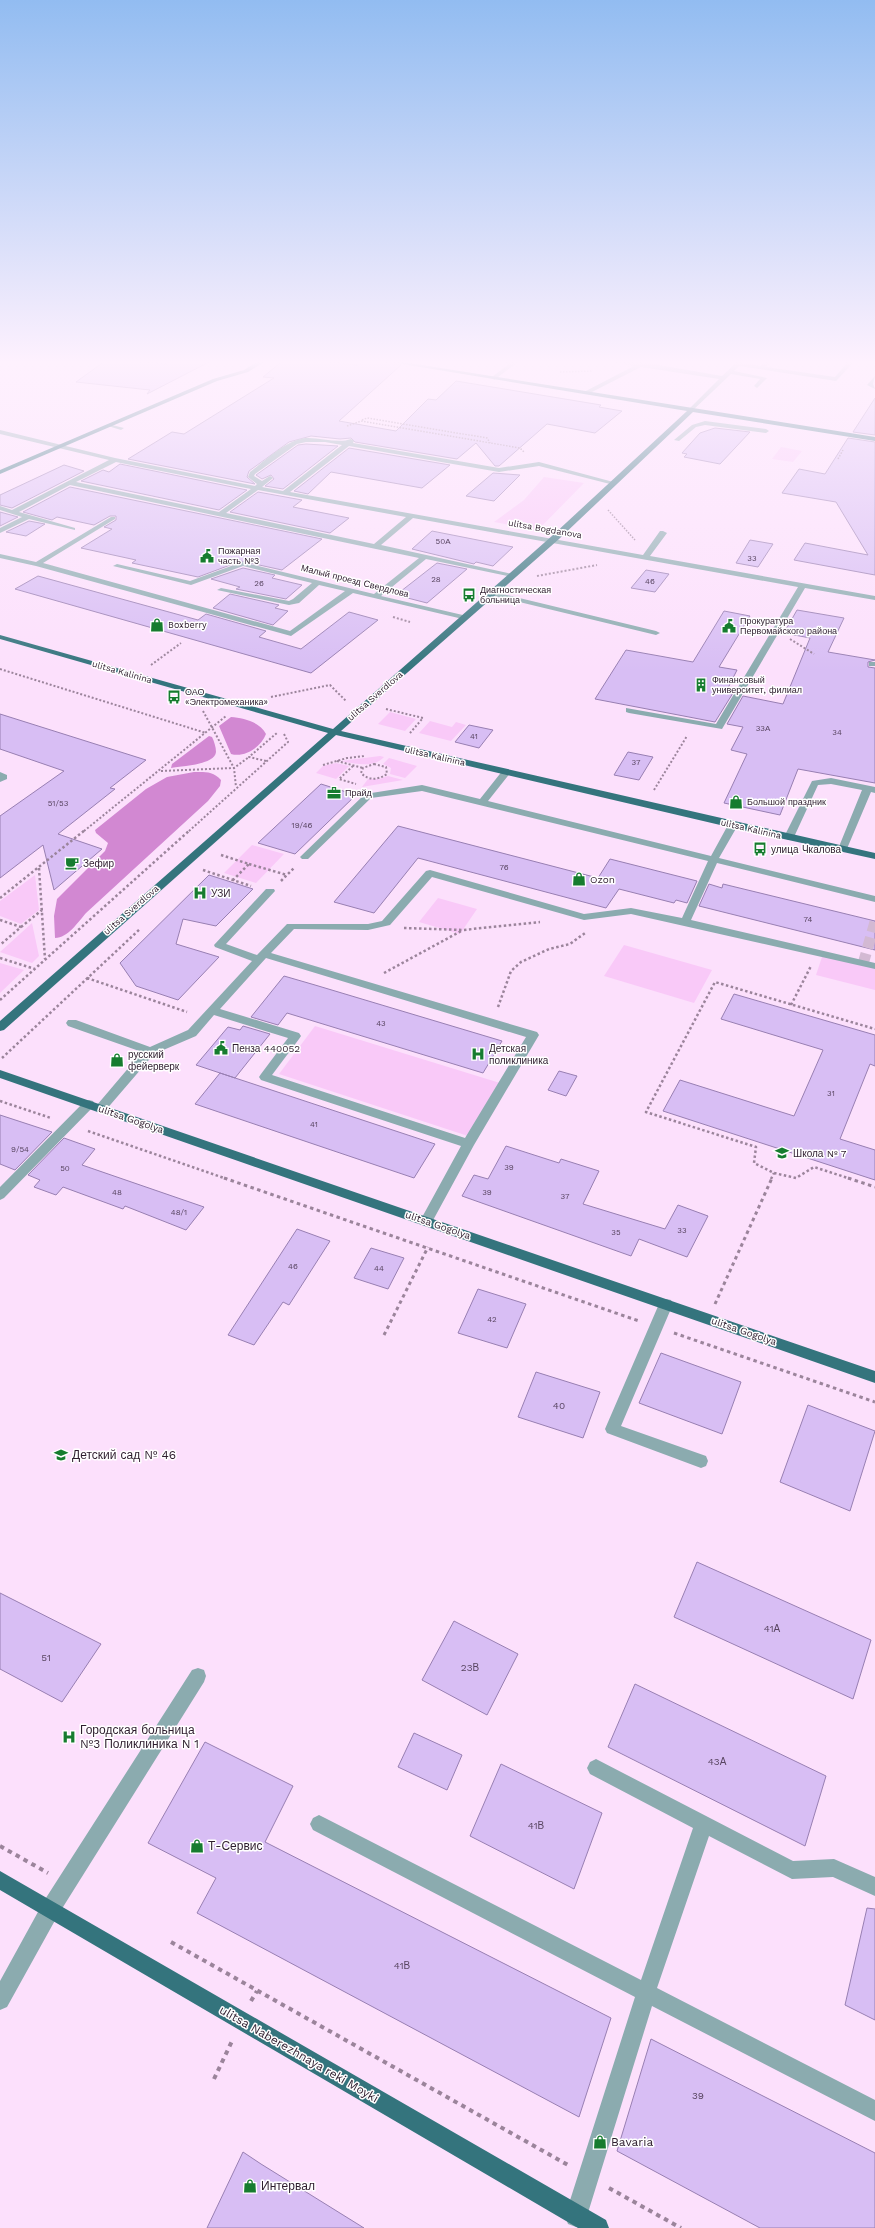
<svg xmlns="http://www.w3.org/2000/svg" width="875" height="2228" viewBox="0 0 875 2228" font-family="'Work Sans',sans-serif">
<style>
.green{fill:#f9c9f8}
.forest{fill:#d288d2}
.building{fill:#d8bef4;stroke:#987fb2}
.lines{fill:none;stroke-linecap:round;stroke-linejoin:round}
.minor-tunnel{stroke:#d3b9d3;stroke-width:11;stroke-dasharray:11 5.5;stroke-linecap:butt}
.path-far4{stroke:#9b849b;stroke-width:1.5;stroke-dasharray:1.5 1.5;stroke-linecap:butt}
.path-far3{stroke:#9b849b;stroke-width:2;stroke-dasharray:2 2;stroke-linecap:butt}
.path-far2{stroke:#9b849b;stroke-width:2.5;stroke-dasharray:2.5 2.5;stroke-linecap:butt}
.path-far1{stroke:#9b849b;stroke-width:3;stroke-dasharray:3.5 3.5;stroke-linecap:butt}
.path{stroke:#9b849b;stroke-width:4;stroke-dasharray:4.5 4.5;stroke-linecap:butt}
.minor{fill:#8babaf;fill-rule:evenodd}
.major{fill:#34747d;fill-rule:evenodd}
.labels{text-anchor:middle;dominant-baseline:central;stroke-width:3;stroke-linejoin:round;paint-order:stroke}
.number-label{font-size:8px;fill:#584560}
.far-street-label{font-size:9px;fill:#2e1d2e;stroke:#fff}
.far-poi-label{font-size:9px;fill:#2e1d2e;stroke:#fff;text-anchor:start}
.poi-label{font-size:10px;fill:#2e1d2e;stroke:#fff;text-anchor:start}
.street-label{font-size:10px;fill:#2e1d2e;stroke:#fff}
.near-number-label{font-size:10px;fill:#584560}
.near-poi-label{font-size:12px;fill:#2e1d2e;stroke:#fff;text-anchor:start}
.near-street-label{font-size:12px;fill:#2e1d2e;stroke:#fff}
</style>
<rect width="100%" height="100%" fill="#fce0fc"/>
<path class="green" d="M781 447 802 451 793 462 772 459Z
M544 477 584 483 538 530 494 522 524 500Z
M390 712 416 719 405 731 378 724Z
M430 721 452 727 456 722 466 725 451 741 419 733Z
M380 756 384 757C374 768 355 764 341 761Z
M389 758 417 766 405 778 390 774 391 768 383 764Z
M336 763 349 766 336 779 316 773 323 766Z
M388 776 403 780 362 787 368 779H379Z
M252 845 284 854 256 883 224 873Z
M35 875 39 910 21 924 0 916V901Z
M438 898 477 909 460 934 419 922Z
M32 923 39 956 32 963 0 952Z
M624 945 712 970 694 1003 604 976Z
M823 954 875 966V990L816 975Z
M0 963 24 970 0 993Z
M315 1026 500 1083 468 1136 279 1074Z"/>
<path class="forest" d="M231 717C244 718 260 722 266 734 261 747 245 758 231 754L219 726Z
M209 736 212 737C214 741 216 747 216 752 215 765 181 766 171 768L172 764Z
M194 772C205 772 213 771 221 780L220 786 208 801 86 913C78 922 68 938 55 938L54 916 57 899 105 851 108 843 96 833 95 830 146 789 167 777Z"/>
<path class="building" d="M108 359 168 364 171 359H215L147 394 150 390 76 382Z
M285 359H304L357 365V359H371L401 365 339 421 396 431 428 399 436 400 456 381 601 405 599 407 622 411 595 433 547 424 499 466H495L476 443 457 459 355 442 351 438 340 439 311 436 289 442 249 471 247 477 255 484 128 459 172 432 184 434 274 378 263 377Z
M875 398V435L853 432Z
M715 428 750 432 720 464 684 457 687 454 682 453 700 433Z
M848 438 875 442V575L794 560 805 543 868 555 836 502 782 493 799 469 825 474Z
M306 444 338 446 283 489 265 486 274 479 271 475 262 479 256 475 298 445Z
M349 448 450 465 422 488 331 472 308 494 294 491Z
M120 464 247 490 219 510 81 481 103 470 109 472Z
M64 465 84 471 12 508 0 505V495Z
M493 473 520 475 494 501 466 496Z
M70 487 322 539 282 570 241 561 198 577 132 563 136 560 81 548 112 529 104 527 116 520V516H110L94 525 57 517 52 520 23 512Z
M258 492 302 500 293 507 349 518 330 533 230 512Z
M0 512 18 517 0 526Z
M29 521 45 524 26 536 6 532Z
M432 531 513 547 493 566 476 562 474 564 412 549Z
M750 540 773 544 758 567 736 563Z
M437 563 467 569 427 603 396 595Z
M243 568 275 575 272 578 302 585 286 599 236 589 240 587 211 579Z
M646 570 669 574 655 592 631 588Z
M38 576 198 620 206 614 266 631 259 637 301 649 349 612 378 620 311 673 15 589Z
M230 594 279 605 275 608 288 611 273 625 213 608Z
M797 610 844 618 828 652 875 660 868 662V667L875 668V783L798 769 780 815 724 803 747 754 731 750 743 727 727 724 743 696 783 704 810 638 784 633Z
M724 611 750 616 719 667 737 670 726 692 733 693 715 722 595 699 626 650 693 662Z
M0 714 146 760 110 788 115 789 58 834 102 849 54 890 43 845 0 878V816L64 771 0 749Z
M469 725 493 730 479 748 455 742Z
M628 752 653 757 639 780 614 775Z
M321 784 356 795 295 854 258 843Z
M398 826 598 878 610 859 697 881 687 903 676 900 674 903 619 889 606 908 418 858 374 913 334 902Z
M209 875 253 889 216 926 183 919 176 944 219 957 178 1000 136 986 120 963Z
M709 884 722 888 723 884 875 921V950L699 906Z
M284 976 315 985 502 1041 483 1073 287 1013 278 1025 251 1017Z
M734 994 875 1035V1066L870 1064 840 1139 875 1150V1180L663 1111 680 1080 794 1116 823 1050 721 1019Z
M243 1026 270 1034 235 1078 196 1065 228 1027 240 1030Z
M559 1071 577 1076 566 1096 548 1090Z
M220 1073 435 1144 414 1178 195 1104Z
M0 1115 52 1132 15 1170 0 1164Z
M64 1138 95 1149 82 1165 204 1207 186 1230 125 1206 123 1209 63 1187 56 1195 34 1187 40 1180 28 1175Z
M506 1146 559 1163 561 1159 599 1171 583 1204 665 1229 678 1205 708 1216 687 1257 639 1239 631 1256 462 1196 474 1175 488 1179Z
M297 1229 330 1241 289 1305 283 1302 254 1345 228 1335Z
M371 1248 404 1258 388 1289 354 1278Z
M478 1289 526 1304 507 1348 458 1333Z
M661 1353 741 1382 722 1434 639 1403Z
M536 1372 600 1392 583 1438 518 1417Z
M808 1405 875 1431 850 1511 780 1482Z
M697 1562 871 1640 853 1699 674 1617Z
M0 1593 101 1644 62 1702 0 1669Z
M454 1621 518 1654 487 1715 422 1680Z
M635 1684 826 1776 805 1846 608 1747Z
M414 1733 462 1755 447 1790 398 1767Z
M205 1742 293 1786 265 1842 611 2018 579 2117 197 1913 216 1878 148 1843Z
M501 1764 602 1813 574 1889 470 1836Z
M867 1908 875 1909V2020L845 2005Z
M651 2039 875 2153V2228H760L617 2151Z
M243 2152 261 2164 364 2228H207Z"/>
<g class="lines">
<path class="minor-tunnel" d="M863 964 875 922"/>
<path class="path-far4" d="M560 372 593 371
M362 420 367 418 487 438 490 443
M347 426 361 421 520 448 524 452
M838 459 843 450
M608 510 635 540"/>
<path class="path-far3" d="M537 576 597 565
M393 617 410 622
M790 639 814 654
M151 665 181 643
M0 669 206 733
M271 697 330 685 346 701
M386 709 423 718 410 733
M203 711 234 768 236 787
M266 761 249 757 278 732
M337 761 363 768
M374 764 386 767 387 774C378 780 369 781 361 773L363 768Z
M323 765 347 758 365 756
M353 766 339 779 356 784
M161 771 234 768 249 757
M654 790 687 736
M84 831 226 716
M189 831 288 742 284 734"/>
<path class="path-far2" d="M221 855 249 864 233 880
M249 864 287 875
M39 868 45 959
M203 870 251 886
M281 881 295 867
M0 898 85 830
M0 920 21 927 0 945
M21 927 42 910
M404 928 463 930 540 922
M0 958 35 969
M384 973 463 930
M87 978 187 1012
M0 1000 190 830
M791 1005 811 966
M498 1007 511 971 521 962 549 949 570 944 585 933
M2 1058 140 929
M0 1101 51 1118
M88 1131 227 1179
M771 1179 774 1173
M851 1179 814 1167 796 1178 774 1173 754 1163 756 1147 646 1112 715 982 875 1029"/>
<path class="path-far1" d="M224 1178 639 1321
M848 1178 875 1187
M715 1304 772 1178
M674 1333 875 1402
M384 1335 428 1247"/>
<path class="path" d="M0 1846 48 1873
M171 1942 568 2165
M251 2001 257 1991
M214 2079 233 2039
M609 2188 681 2228"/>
<path class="minor" d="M486 359 513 361 516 359H522L494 380 492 377 509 364Z
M598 359 642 362 722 376 740 359H746L742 363 761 366 767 359H773L766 367 835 377 847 363 834 359H844L854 362 836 381 739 366 734 371 767 378 757 388 754 386 760 379 731 374 691 412 689 409 719 379 641 367 588 394H584V392L634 366Z
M875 376 873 384 875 389 867 385Z
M705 421 766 429 769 431 766 433 705 425 696 427 679 441 674 440 692 425Z
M108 424 124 428 121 430 108 426Z
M0 430 115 458 255 486 257 484 248 477 250 472C266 460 285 441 305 438 320 437 338 444 351 439L354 441 353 443 499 468 539 462 617 483 614 485 539 466 499 472 349 446 290 492 643 555 660 531H663L667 533 650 556 875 596V600L805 588 722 729 629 713 626 712V708L716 724 798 587 413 518 381 545 517 575 513 577 426 559 381 596 467 616V620L353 593 291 636 36 566 0 558V554L36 562 111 517H115V519L43 563 290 631 345 591 319 585 299 603 289 605 217 590 221 588 289 601 293 599 312 583 243 566 191 585 113 566 117 564 190 581 242 562 374 594 419 558 70 485 19 512 75 528V530L29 519 0 533V528L22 517 0 510V506L12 510 109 460 0 434ZM306 442H325L342 445 283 491 262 487 273 478 270 476 262 481 254 476 255 474 297 444ZM116 462 251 489 219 512 76 482ZM258 490 406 517 374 544 226 513Z
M490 591 656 631 660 633 656 635 490 595Z
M869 662H875V666H869Z
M506 769 511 772 488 801 711 856 728 825 733 822 738 825 719 858 875 896V902L717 863 691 920 875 963V969L631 914 584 920 432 877 390 925 368 930 294 929 271 953 537 1032 539 1035 474 1145 431 1224H421L420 1221 461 1146 261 1080 259 1077 261 1074 288 1038 214 1015 196 1036 154 1054 105 1111H97L95 1108 97 1105 142 1052 68 1026 66 1023 68 1020H76L150 1047 188 1030 252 961 215 947 214 945 266 889H274L275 891 226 944 257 955 287 924H368L382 921 426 871 430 870 584 914 631 908 682 918 708 861 422 791 371 798 308 859H302L300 857 365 794 422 785 480 799 503 770ZM266 958 526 1037 465 1138 272 1075 299 1039 301 1036 299 1033 220 1009Z
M0 772 7 775V779L0 782Z
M831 778 875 787V793L871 792 846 851H840L838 849 862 790 831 784 818 785 794 837 789 840 786 839 784 837 812 781Z
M89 1100 93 1101 95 1104 93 1107 4 1198 0 1200V1187L85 1101Z
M666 1299 671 1300 673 1304 621 1426 706 1456 708 1461 706 1466 701 1468 607 1433 605 1429 659 1304 661 1300Z
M198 1668 204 1670 206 1676 204 1682 58 1915 7 2007 0 2010V1981L44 1901 192 1670Z
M596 1759 793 1861 834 1859 875 1877V1896L833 1877 792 1879 709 1836 657 1988 875 2100V2121L652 2006 587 2216 584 2224 576 2227 568 2224 565 2216 635 1997 313 1830 310 1824 313 1818 319 1815 325 1818 641 1980 693 1828 590 1774 587 1768 590 1762Z"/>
<path class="major" d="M262 359H269L248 372 217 381 0 474V470L213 379 244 370Z
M372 359H384L875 437V441L693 412 559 539 341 731 875 853V859L733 828 336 735 4 1030 0 1031V1021L328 733 0 639V635L333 729 553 535 687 411Z
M0 1070 875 1371V1383L0 1078Z
M0 1871 606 2220 609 2228H578L0 1890Z"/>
</g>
<linearGradient id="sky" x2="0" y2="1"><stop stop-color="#92bcf1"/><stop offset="0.54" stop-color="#fef1fe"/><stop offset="1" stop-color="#fef1fe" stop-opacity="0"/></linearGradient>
<rect width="875" height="671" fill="url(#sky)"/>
<defs>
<g id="civic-bare" transform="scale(1.08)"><path d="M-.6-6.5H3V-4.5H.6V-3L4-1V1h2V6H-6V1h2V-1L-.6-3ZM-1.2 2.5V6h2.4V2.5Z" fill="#167c2f" stroke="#fff" stroke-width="2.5" paint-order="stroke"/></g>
<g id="bus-bare" transform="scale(1.08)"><path d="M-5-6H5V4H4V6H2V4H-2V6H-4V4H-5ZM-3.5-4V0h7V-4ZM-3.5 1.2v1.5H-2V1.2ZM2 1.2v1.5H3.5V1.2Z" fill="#167c2f" stroke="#fff" stroke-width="2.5" paint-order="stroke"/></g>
<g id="shop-bare" transform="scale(1.08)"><path d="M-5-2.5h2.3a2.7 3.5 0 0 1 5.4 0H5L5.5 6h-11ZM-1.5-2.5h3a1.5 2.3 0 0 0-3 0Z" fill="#167c2f" stroke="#fff" stroke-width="2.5" paint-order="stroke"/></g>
<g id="building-bare" transform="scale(1.08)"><path d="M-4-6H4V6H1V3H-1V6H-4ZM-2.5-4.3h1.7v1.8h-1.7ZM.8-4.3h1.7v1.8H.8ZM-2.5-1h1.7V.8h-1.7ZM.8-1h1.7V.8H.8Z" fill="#167c2f" stroke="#fff" stroke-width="2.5" paint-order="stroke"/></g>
<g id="office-bare" transform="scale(1.08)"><path d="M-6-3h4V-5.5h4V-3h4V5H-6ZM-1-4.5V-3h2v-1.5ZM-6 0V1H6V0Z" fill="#167c2f" stroke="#fff" stroke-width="2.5" paint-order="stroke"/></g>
<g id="cafe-bare" transform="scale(1.08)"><path d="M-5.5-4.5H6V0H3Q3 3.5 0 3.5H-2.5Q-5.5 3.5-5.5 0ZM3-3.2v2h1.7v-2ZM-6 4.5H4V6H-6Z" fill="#167c2f" stroke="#fff" stroke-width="2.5" paint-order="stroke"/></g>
<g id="hospital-bare" transform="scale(1.08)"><path d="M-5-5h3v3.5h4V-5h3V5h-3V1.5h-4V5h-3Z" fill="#167c2f" stroke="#fff" stroke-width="2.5" paint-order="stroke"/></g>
<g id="school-bare" transform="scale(1.08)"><path d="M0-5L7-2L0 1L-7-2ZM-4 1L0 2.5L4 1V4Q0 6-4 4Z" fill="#167c2f" stroke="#fff" stroke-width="2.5" paint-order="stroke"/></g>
</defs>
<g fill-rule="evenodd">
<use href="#civic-bare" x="207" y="556"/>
<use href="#bus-bare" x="469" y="595"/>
<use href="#shop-bare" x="157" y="625"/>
<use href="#civic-bare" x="729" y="626"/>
<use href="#building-bare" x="701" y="685"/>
<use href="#bus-bare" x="174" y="697"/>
<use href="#office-bare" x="334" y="793"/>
<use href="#shop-bare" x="736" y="802"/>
<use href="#bus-bare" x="760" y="849"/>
<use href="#cafe-bare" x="72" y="863"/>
<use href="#shop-bare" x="579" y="879"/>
<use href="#hospital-bare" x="200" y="893"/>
<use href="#civic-bare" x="221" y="1048"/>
<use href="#hospital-bare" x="478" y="1054"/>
<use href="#shop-bare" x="117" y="1060"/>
<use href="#school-bare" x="782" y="1153"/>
<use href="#school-bare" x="61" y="1455"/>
<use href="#hospital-bare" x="69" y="1737"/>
<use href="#shop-bare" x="197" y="1846"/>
<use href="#shop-bare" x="600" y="2142"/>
<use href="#shop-bare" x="250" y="2186"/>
</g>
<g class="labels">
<g class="number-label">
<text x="443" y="541">50А</text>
<text x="752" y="558">33</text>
<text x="436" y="579">28</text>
<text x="650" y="581">46</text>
<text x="259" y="583">26</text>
<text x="763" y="728">33А</text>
<text x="837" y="732">34</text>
<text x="474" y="736">41</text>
<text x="636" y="762">37</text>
<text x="58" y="803">51/53</text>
<text x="302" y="825">19/46</text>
<text x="504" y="867">76</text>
<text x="808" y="919">74</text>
<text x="381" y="1023">43</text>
<text x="831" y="1093">31</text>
<text x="314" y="1124">41</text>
<text x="20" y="1149">9/54</text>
<text x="509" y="1167">39</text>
<text x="65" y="1168">50</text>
<text x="117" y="1192">48</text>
<text x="487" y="1192">39</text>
<text x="565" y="1196">37</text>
<text x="179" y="1212">48/1</text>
<text x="682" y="1230">33</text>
<text x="616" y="1232">35</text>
<text x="293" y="1266">46</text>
<text x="379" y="1268">44</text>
<text x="492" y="1319">42</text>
</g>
<g class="far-street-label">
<text transform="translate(545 529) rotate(10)">ulitsa Bogdanova</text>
<text transform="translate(355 581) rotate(14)">Малый проезд Свердлова</text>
<text transform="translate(122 672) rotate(16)">ulitsa Kalinina</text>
<text transform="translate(375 696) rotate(-41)">ulitsa Sverdlova</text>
<text transform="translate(435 756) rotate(13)">ulitsa Kalinina</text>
<text transform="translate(751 829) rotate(13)">ulitsa Kalinina</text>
<text transform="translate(131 910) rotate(-41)">ulitsa Sverdlova</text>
</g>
<g class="far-poi-label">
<text x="218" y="551">Пожарная<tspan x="218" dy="10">часть №3</tspan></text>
<text x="480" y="590">Диагностическая<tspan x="480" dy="10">больница</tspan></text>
<text x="740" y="621">Прокуратура<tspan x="740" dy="10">Первомайского района</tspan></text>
<text x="168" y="625">Boxberry</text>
<text x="712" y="680">Финансовый<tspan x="712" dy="10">университет, филиал</tspan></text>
<text x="185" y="692">ОАО<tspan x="185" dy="10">«Электромеханика»</tspan></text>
<text x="345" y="793">Прайд</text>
<text x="747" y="802">Большой праздник</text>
</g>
<g class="poi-label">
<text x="771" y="849">улица Чкалова</text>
<text x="83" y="863">Зефир</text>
<text x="590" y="879">Ozon</text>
<text x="211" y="893">УЗИ</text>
<text x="232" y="1048">Пенза 440052</text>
<text x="489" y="1048">Детская<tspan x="489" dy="12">поликлиника</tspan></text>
<text x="128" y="1054">русский<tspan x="128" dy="12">фейерверк</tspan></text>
<text x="793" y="1153">Школа № 7</text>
</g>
<g class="street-label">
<text transform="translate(131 1119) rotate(19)">ulitsa Gogolya</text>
<text transform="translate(438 1225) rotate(19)">ulitsa Gogolya</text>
<text transform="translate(744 1331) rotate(19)">ulitsa Gogolya</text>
</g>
<g class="near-number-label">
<text x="559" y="1405">40</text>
<text x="772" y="1628">41А</text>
<text x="46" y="1657">51</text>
<text x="470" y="1667">23В</text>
<text x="717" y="1761">43А</text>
<text x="536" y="1825">41В</text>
<text x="402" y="1965">41В</text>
<text x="698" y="2095">39</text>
</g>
<g class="near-poi-label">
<text x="72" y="1455">Детский сад № 46</text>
<text x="80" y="1730">Городская больница<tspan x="80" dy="14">№3 Поликлиника N 1</tspan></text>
<text x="208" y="1846">Т-Сервис</text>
<text x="611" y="2142">Bavaria</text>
<text x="261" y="2186">Интервал</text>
</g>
<g class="near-street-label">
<text transform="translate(299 2054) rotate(30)">ulitsa Naberezhnaya reki Moyki</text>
</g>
</g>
</svg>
